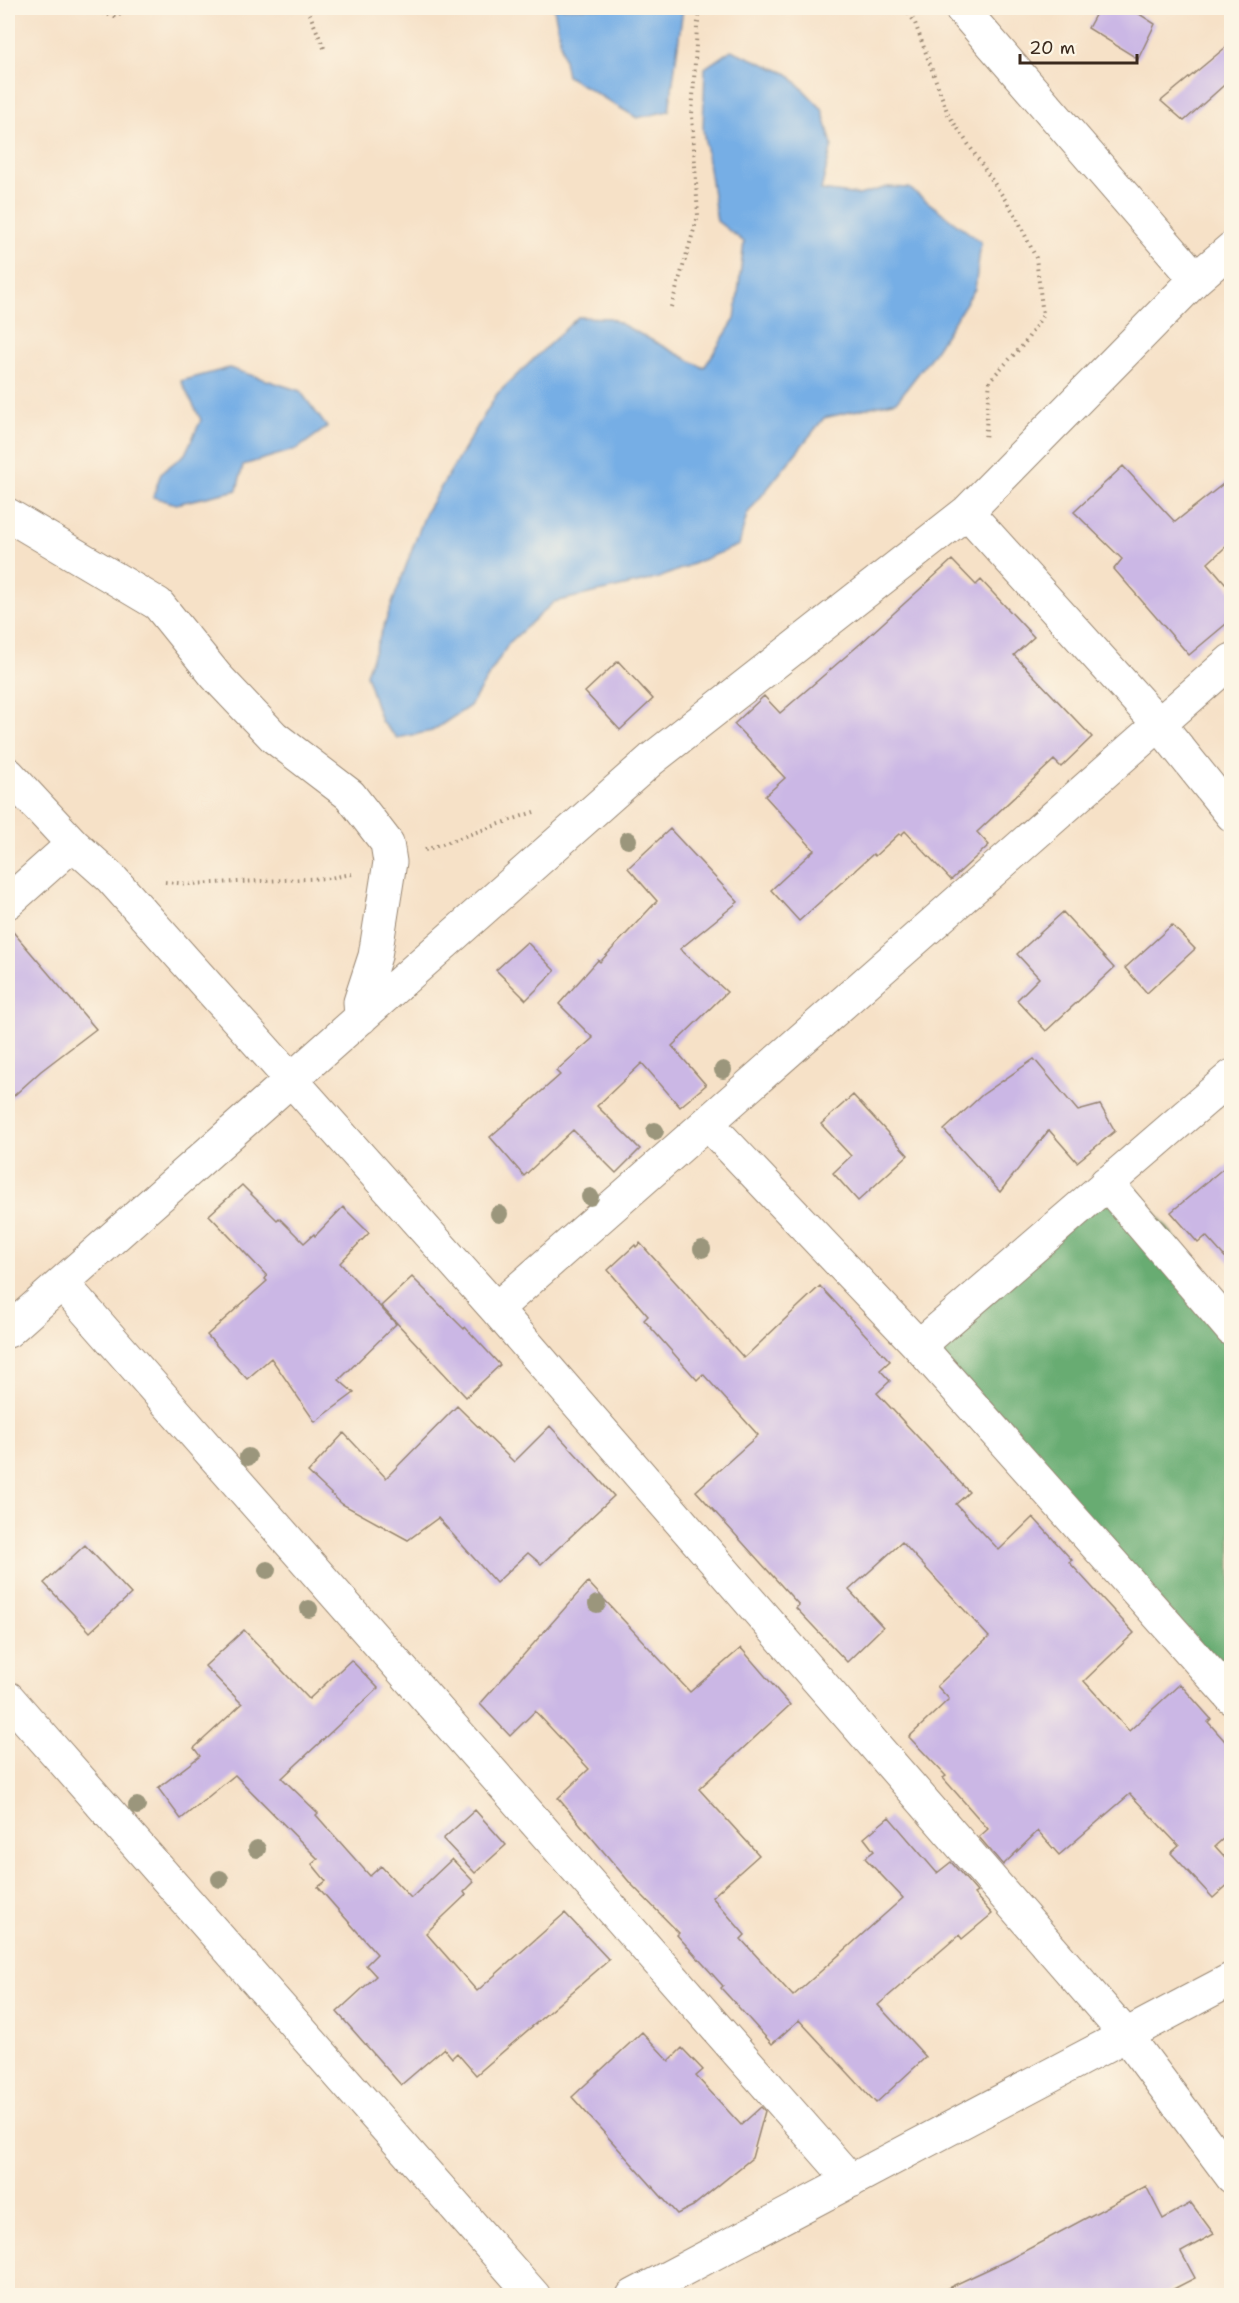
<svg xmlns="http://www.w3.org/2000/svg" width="1239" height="2303" viewBox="0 0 1239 2303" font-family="'Shantell Sans',sans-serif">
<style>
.forest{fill:#68ac72;stroke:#526b48;stroke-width:1.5}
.water{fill:#76aee5;stroke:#586c82;stroke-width:1.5}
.building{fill:#cbb7e5}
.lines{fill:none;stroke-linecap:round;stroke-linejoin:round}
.street-casing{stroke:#988672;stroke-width:35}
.path{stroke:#988672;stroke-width:4;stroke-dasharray:1.5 4.5;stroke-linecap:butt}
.street{stroke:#fff;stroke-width:33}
.tree{fill:#9b967b}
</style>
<rect width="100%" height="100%" fill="#fcf5e5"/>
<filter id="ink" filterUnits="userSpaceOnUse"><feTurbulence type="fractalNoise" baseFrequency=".0167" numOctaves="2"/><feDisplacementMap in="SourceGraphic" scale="12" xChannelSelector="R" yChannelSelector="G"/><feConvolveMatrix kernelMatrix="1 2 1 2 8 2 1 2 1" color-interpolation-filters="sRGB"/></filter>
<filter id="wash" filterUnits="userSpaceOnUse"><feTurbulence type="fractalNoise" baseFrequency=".008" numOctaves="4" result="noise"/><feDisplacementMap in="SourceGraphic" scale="24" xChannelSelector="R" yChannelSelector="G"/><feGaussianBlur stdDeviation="1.35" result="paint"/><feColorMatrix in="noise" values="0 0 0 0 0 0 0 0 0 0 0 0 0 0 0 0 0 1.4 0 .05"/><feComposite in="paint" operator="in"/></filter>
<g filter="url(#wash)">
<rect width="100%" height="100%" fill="#f6e1c7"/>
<path class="forest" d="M1123 1173 1231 1307V1679L928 1343Z"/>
<path class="water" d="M554 8H683L669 111 637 118 567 76Z
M731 50 788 74 822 109 832 145 821 190 859 195 888 187 909 188 981 242 975 289 931 357 897 401 824 418 747 514 739 545 659 578 554 602 509 643 470 706 432 731 397 738 381 721 366 674 426 512 497 394 578 317 610 318 704 368 735 319 744 242 717 221 703 129 705 68Z
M229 368 300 391 327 427 297 449 243 465 237 490 176 504 153 497 161 473 185 454 201 420 181 381Z"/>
<g id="blocks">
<path class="building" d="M1099 8H1130L1155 24 1138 59 1088 28Z
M1232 42V78L1184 121 1161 101Z
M1123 466 1175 522 1232 477V541L1208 563 1232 591V619L1189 655 1114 569 1122 559 1074 512Z
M952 560 976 585 981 580 1034 637 1014 655 1092 737 1061 767 1054 760 977 832 989 845 951 880 905 831 901 835 899 834 875 856 873 854 799 921 771 890 814 850 765 796 785 778 734 724 764 696 780 713 860 644Z
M618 661 653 699 620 730 585 692Z
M670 829 738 902 680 949 727 992 672 1046 706 1085 680 1107 642 1063 597 1106 640 1149 616 1173 573 1130 524 1176 490 1137 560 1075 556 1071 593 1038 559 1004 598 960 600 962 657 901 628 868Z
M1063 912 1114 968 1046 1031 1017 1000 1039 978 1017 954Z
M1172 925 1195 949 1147 993 1125 968Z
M8 926 96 1029 41 1071 8 1101Z
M527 942 555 971 526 1000 496 970Z
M1034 1059 1078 1111 1100 1105 1115 1131 1077 1162 1049 1130 1000 1192 944 1130 982 1095Z
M853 1095 908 1155 858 1201 833 1173 851 1156 821 1124Z
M1232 1161V1265L1206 1236 1198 1243 1171 1212Z
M242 1185 277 1220 279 1218 304 1243 314 1234 315 1236 343 1207 369 1233 340 1263 396 1324 339 1380 354 1393 315 1422 271 1358 247 1379 207 1335 267 1281 265 1279 267 1276 209 1215Z
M640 1243 744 1358 820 1286 890 1361 880 1370 890 1381 877 1393 969 1492 956 1504 999 1550 1033 1517 1072 1560 1069 1562 1134 1633 1084 1681 1129 1731 1180 1684 1211 1719 1208 1722 1232 1749V1831L1215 1846 1232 1865V1881L1213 1898 1171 1853 1179 1846 1130 1794 1059 1855 1038 1831 1003 1865 979 1837 988 1829 943 1778 946 1776 909 1737 949 1699 937 1686 989 1637 902 1542 849 1590 883 1627 847 1662 796 1608 799 1605 696 1491 758 1435 703 1374 697 1380 644 1320 648 1316 608 1270 635 1245 636 1247Z
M412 1277 464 1329 465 1327 500 1365 466 1397 381 1306Z
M457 1406 514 1462 550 1426 614 1496 541 1564 528 1553 496 1583 438 1518 408 1540 342 1504 308 1472 344 1433 386 1478Z
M85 1545 131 1594 90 1632 44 1583Z
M588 1582 690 1692 741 1648 790 1705 699 1789 759 1855 712 1897 745 1935 741 1939 793 1996 903 1898 865 1858 874 1851 864 1838 889 1817 937 1873 951 1862 977 1892 974 1894 992 1914 962 1939 959 1935 878 2005 926 2057 876 2103 799 2020 772 2044 721 1988 723 1986 677 1935 679 1933 631 1884 558 1798 589 1769 535 1711 510 1736 480 1704Z
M244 1630 309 1699 351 1660 378 1688 282 1778 318 1813 316 1815 370 1876 381 1866 411 1898 452 1859 474 1882 464 1892 466 1895 426 1933 477 1991 565 1913 609 1960 476 2075 457 2053 452 2058 444 2048 401 2085 337 2012 376 1976 366 1965 377 1954 318 1887 326 1881 312 1864 318 1859 235 1775 181 1819 158 1788 200 1756 194 1748 242 1704 205 1666Z
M475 1810 506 1845 475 1873 443 1839Z
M642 2032 669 2061 682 2048 703 2070 696 2076 741 2125 761 2107 765 2111 752 2158 693 2206 677 2214 572 2097Z
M1146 2186 1163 2219 1191 2203 1214 2234 1181 2252 1195 2278 1162 2295H933L1008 2260Z"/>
</g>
</g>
<g filter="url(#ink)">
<use href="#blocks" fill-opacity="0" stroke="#988672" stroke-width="1.5"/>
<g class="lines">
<g class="street-casing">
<path id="street" d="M961 8 1196 279
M967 512 1159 724 1232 815
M8 515 158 604 216 676 274 737 350 795 387 843 390 862 375 956 360 1002 361 1018
M8 774 73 844 111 878 496 1309 1126 2035 1232 2177
M8 902 73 844
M707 1123 919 1346 1232 1698
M1106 1183 1232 1330
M62 1283 851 2181
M496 1309 1232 660
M8 1331 652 759 967 512 1196 279 1232 248
M919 1346 1232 1076
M8 1698 534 2296
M633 2296 1232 1979"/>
</g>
<path class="path" d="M85 8 116 17 129 8
M307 8 324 48
M906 8 915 23 948 114 1016 216 1036 258 1043 315 1024 344 990 380 985 440
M671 307 698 216 692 115 697 27 701 8
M425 850 534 812
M165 882 190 884 330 878 352 874"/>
<use href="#street" class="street"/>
</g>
<g class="tree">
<circle cx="628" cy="840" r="9"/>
<circle cx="723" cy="1070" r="9"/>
<circle cx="655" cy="1131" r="9"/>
<circle cx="590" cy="1197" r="9"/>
<circle cx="499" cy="1214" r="9"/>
<circle cx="702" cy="1249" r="9"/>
<circle cx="248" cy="1457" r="9"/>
<circle cx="267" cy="1570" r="9"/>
<circle cx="597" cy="1604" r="9"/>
<circle cx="309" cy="1609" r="9"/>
<circle cx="137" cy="1806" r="9"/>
<circle cx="257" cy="1849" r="9"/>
<circle cx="220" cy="1879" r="9"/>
</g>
</g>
<rect width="1239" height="2303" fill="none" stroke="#fcf5e5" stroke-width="30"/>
<path d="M1020 54v9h117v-9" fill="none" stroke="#3b2a1e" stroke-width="3"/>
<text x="1029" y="54" font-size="18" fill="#3b2a1e" stroke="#fcf5e5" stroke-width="4.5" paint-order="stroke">20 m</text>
</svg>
